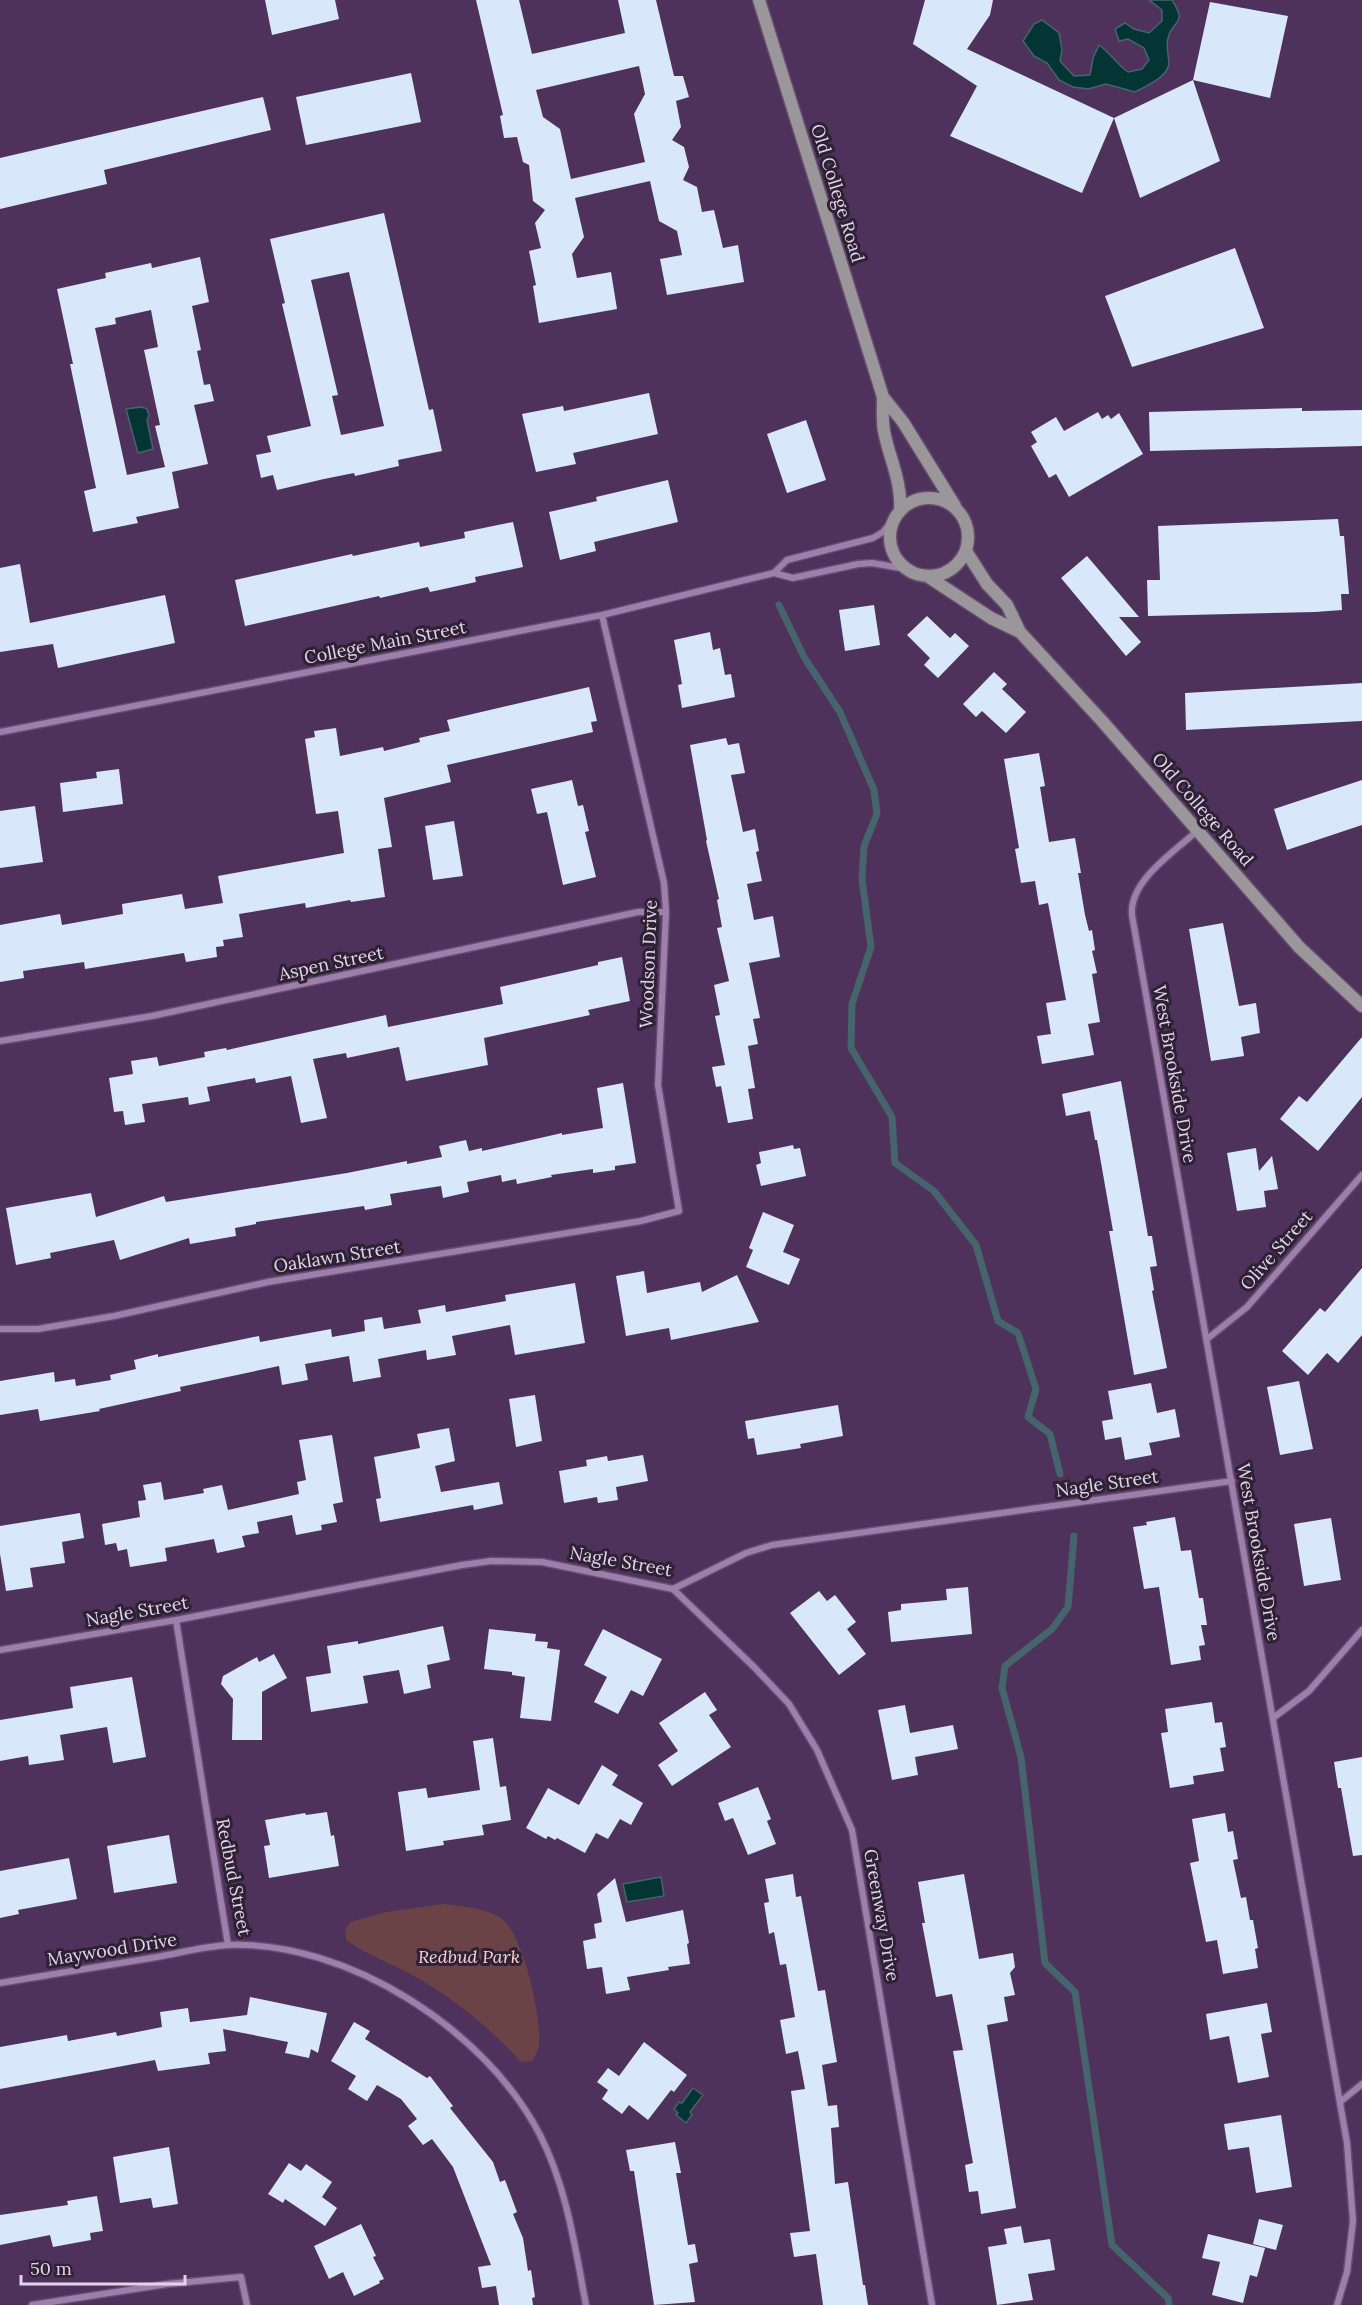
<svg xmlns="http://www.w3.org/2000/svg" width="1362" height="2305" viewBox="0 0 1362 2305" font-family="Lora,serif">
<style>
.green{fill:#6b4245}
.water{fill:#033535;stroke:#46646c;stroke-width:1.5}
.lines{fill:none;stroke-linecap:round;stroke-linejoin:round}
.stream{stroke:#46646c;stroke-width:7}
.building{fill:#d8e7fa;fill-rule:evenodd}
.street-casing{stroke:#654d6f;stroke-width:9}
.secondary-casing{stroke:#654d6f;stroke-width:15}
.street{stroke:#9e7fac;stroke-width:6}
.secondary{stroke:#9a969a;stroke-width:12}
.labels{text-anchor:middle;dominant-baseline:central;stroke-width:6;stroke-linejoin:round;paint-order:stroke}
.street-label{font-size:18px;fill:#e4d3ec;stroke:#2d2133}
.park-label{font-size:18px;font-style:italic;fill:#f9d1d3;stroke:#2d2133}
</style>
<rect width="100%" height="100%" fill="#4e325b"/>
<path class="green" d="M443 1904C461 1906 486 1908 501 1918 524 1935 541 2016 539 2043 539 2049 535 2055 533 2061L521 2062C490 2028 456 2000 416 1977 393 1964 367 1955 346 1940L345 1931 350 1922 386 1912Z"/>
<path class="water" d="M1149 0H1172C1188 25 1173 19 1168 38 1166 45 1168 55 1169 62 1169 77 1146 86 1135 92L1106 84 1088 89 1073 87 1059 80 1047 63 1034 56 1023 41 1034 24 1042 20 1059 33 1062 49 1060 61 1074 76 1090 75 1093 58 1099 45C1110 53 1117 64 1128 72L1142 69 1149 60 1144 48 1128 39 1119 41 1115 29 1125 23 1134 29 1149 33 1162 21V10Z
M142 407 147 409 149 416 147 420 153 449 138 453 126 409Z
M661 1877 664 1896 627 1902 623 1884Z
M693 2088 703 2095 690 2112 692 2115 686 2123 676 2115 678 2113 674 2109 679 2102 682 2103Z"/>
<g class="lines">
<path class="stream" d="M779 605 804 657 840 712 874 790 877 814 864 846 862 879 871 947 852 1004 851 1048 892 1117 895 1163 934 1191 976 1245 998 1321 1018 1333 1036 1389 1028 1417 1050 1434 1060 1474
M1074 1536 1068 1607 1052 1629 1005 1666 1002 1688 1021 1757 1045 1963 1075 1992 1112 2245 1168 2298 1169 2305"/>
</g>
<path class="building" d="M265 0H335L339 19 272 35Z
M476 0H519L532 54 625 33 618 0H656L674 76H683L689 97 676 101 681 127 672 140 684 147 689 167 683 180 697 187 702 212 714 210 723 248 738 245 744 282 667 295 660 259 682 255 677 231 659 221 650 181 575 198 584 237 572 254 577 278 611 272 617 309 539 323 533 286 536 285 529 251 541 248 535 223 545 210 533 201 529 165 523 162 517 137 504 138 500 116 503 115ZM639 66 645 94 634 114 645 162 571 179 560 129 543 117 536 90Z
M925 0H993L990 15 967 49 1114 118 1082 193 950 136 977 86 913 44Z
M1210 2 1288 16 1270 98 1193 80Z
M411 73 421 122 306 145 296 97Z
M1193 80 1220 161 1140 198 1114 118Z
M263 97 271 130 104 170 107 184 0 209V158Z
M384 213 429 410 433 409 442 451 398 460 399 466 355 476 354 473 324 479 277 490 273 475 261 478 256 455 271 452 267 436 311 426 282 304 285 303 270 239ZM349 272 384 426 341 435 332 396 338 395 311 280Z
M1235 248 1264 328 1132 367 1105 296Z
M200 257 209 302 192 306 201 350 197 351 204 385 210 384 214 401 194 405 208 464 172 472 179 508 136 517 138 523 93 532 84 491 96 488 70 364H73L57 289 106 278 105 273 151 263 152 268ZM151 310 158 347 144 350 160 425 155 426 165 467 127 475 95 328 116 324 115 318Z
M649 393 658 434 573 453 576 464 536 472 522 414 563 406 564 411Z
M1302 408V411L1362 410V446L1150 451 1149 412Z
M1098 412 1102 419 1108 415 1111 419 1119 413 1143 454 1069 497 1056 474 1049 478 1031 446 1037 442 1031 432 1056 417 1064 431Z
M806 420 826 480 787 493 767 434Z
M668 480 678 522 594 542 596 551 560 560 549 512 597 501 596 497Z
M1338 519 1340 536H1344L1349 594H1341L1342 610 1315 612 1148 616 1147 580H1160L1158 526Z
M513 522 523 567 475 577 476 582 430 592 428 587 380 598 379 596 245 626 235 580 352 554 353 556 419 542 420 547 465 538 464 532Z
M1087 556 1139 617H1119L1141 642 1126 656 1061 578Z
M20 564 30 623 165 595 175 643 58 668 53 644 0 652V568Z
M874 605 880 645 845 651 839 610Z
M927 616 950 638 955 633 969 646 938 678 924 665 930 658 907 635Z
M710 632 713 650 720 648 725 675 731 674 735 697 682 708 678 685 682 684 674 640Z
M994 672 1007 684 1002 689 1026 712 1006 733 982 711 976 717 963 704Z
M1362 683V721L1186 730 1185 693Z
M589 687 597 721 591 722 593 732 447 765 451 782 384 798 392 847 378 849 385 897 351 902 350 900 306 908 305 903 239 914 243 937 223 940 224 946 216 947 217 957 186 962 184 953 85 969 84 962 23 971 24 978 0 982V925L60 914 62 925 123 914 122 904 182 894 185 909 223 903 218 876 344 853 338 811 316 814 305 739 315 737 314 731 336 728 340 756 383 747 384 751 420 742 419 738 450 731 447 720Z
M726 738 728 745 739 743 745 773 731 775 743 832 755 829 759 851 756 852 762 881 747 884 754 920 773 916 780 957 749 963 760 1018 753 1019 758 1044 748 1046 755 1088 748 1089 753 1119 728 1123 721 1086 716 1087 712 1067 725 1065 715 1016 720 1015 714 985 729 981 717 928 722 927 717 900 719 899 706 841 707 840 690 745Z
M1039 753 1045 786 1040 787 1049 842 1075 838 1081 873H1078L1085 915 1089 931 1092 930 1095 950 1092 951 1097 973 1092 974 1100 1022 1088 1024 1094 1055 1042 1064 1037 1036 1051 1034 1046 1003 1066 1000 1048 903 1039 905 1035 881 1021 883 1015 849 1019 848 1004 759Z
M119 769 123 804 63 812 60 783 97 778 96 772Z
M572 780 578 806 583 805 589 831 585 832 596 877 563 885 547 812 537 814 531 789Z
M1362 780V825L1287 850 1274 809Z
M35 806 43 862 0 868V811Z
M454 821 463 876 433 880 425 826Z
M1223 923 1239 1006 1256 1003 1260 1033 1241 1037 1244 1056 1211 1061 1189 929Z
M622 957 630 1001 588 1010 590 1015 484 1038 488 1065 406 1081 399 1047 347 1058 346 1053 313 1059 327 1118 301 1123 291 1076 256 1083 255 1078 207 1087 210 1101 189 1105 188 1097 142 1104 145 1122 125 1125 123 1111 114 1112 109 1078 133 1074 131 1061 157 1057 159 1066 205 1057 204 1052 226 1048 227 1050 386 1015 388 1027 503 1004 500 987 598 965V962Z
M1362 1037V1097L1318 1151 1280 1119 1299 1096 1307 1102Z
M1121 1081 1148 1236H1152L1157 1266 1150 1267 1154 1290 1152 1291 1167 1368 1134 1375 1109 1231H1113L1097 1140H1095L1090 1111 1066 1116 1062 1094Z
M623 1083 636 1163 615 1166V1170L593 1173V1169L551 1175 552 1177 517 1184 516 1179 502 1182 501 1175 467 1182 469 1192 443 1198 441 1186 390 1194 392 1205 365 1210 364 1206 256 1222V1224L235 1228 236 1236 190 1244 189 1238 120 1260 114 1240 50 1253 51 1258 16 1265 6 1208 91 1193 96 1217 164 1196 166 1202 347 1173 407 1161V1164L442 1157 439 1146 466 1140 469 1151 482 1148V1151L562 1133V1135L603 1128 597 1088Z
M793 1145 794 1149 800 1148 806 1176 761 1186 756 1165 761 1163 759 1152Z
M1256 1148 1259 1171 1272 1156 1278 1189 1264 1191 1266 1207 1237 1211 1227 1153Z
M763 1212 794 1225 783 1252 800 1259 789 1285 746 1267 753 1250 749 1248Z
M1362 1268V1335L1338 1363 1327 1353 1308 1375 1282 1351 1320 1308 1325 1312Z
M644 1271 647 1293 700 1282 702 1292 737 1275 759 1322 671 1340 669 1328 626 1336 616 1276Z
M575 1283 585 1343 515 1355 510 1325 452 1336 456 1355 427 1360 426 1350 378 1359 381 1377 353 1382 349 1356 305 1364 308 1380 282 1385 279 1366 180 1387 181 1391 99 1409 100 1411 40 1421 38 1409 0 1415V1381L54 1372 55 1382 75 1379 76 1386 111 1380 110 1375 136 1369 134 1360 158 1354V1357L259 1336 260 1342 331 1329 332 1337 365 1331 364 1320 382 1317 384 1329 421 1323 418 1310 445 1305 446 1312 506 1301 505 1295Z
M1299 1381 1313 1449 1280 1455 1267 1387Z
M1151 1383 1157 1413 1175 1409 1180 1437 1149 1443 1152 1455 1125 1460 1121 1437 1105 1440 1102 1421 1113 1419 1108 1391Z
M535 1395 542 1441 516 1447 509 1399Z
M838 1405 843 1436 800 1444 801 1448 757 1455 754 1438 748 1439 745 1421Z
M449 1428 455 1461 435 1466 441 1492 499 1482 503 1504 474 1510 473 1505 380 1522 376 1499 381 1498 374 1457 420 1448 417 1434Z
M332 1435 343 1502 333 1504 337 1522 321 1525 322 1530 296 1535 292 1515 257 1522 259 1533 242 1536 245 1547 217 1553 214 1539 165 1548 167 1561 130 1567 127 1549 118 1551 116 1543 105 1545 102 1524 140 1517 138 1501 146 1500 143 1485 161 1482 164 1500 204 1493 203 1489 222 1485 228 1510 299 1494 297 1482 306 1480 299 1440Z
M643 1455 648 1481 616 1487 618 1500 598 1503 597 1497 564 1503 559 1471 587 1466 586 1460 607 1456 608 1461Z
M80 1513 84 1538 62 1542 65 1563 30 1568 33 1587 6 1591 0 1554V1526Z
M1175 1517 1181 1551 1191 1550 1199 1598H1203L1207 1625H1201L1205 1645 1199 1646 1201 1660 1171 1665 1159 1587 1144 1589 1133 1527 1147 1525 1146 1522Z
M1331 1518 1341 1580 1304 1586 1294 1524Z
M968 1587 972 1634 891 1642 888 1612 901 1610V1604L947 1600 946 1589Z
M819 1591 827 1601 835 1595 856 1622 847 1629 866 1654 839 1675 790 1613Z
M443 1626 450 1660 427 1665 431 1688 404 1694 399 1670 363 1676 368 1703 311 1712 306 1677 331 1673 327 1646 358 1641V1644Z
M489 1629 536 1634 535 1641 548 1642 547 1648 560 1650 551 1721 520 1718 525 1677 512 1675V1672L484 1669Z
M603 1629 662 1659 643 1696 631 1690 618 1714 594 1702 607 1677 584 1665Z
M274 1654 287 1678 262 1692V1740H232L233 1699 221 1684 223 1676 257 1657 259 1662Z
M132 1677 146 1757 113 1763 107 1727 60 1735 64 1760 29 1765 28 1756 0 1761V1720L73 1708 70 1687Z
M705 1692 717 1710 709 1715 731 1747 672 1786 658 1765 678 1751 659 1723Z
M1212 1702 1215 1723 1222 1722 1226 1747 1220 1748 1224 1771 1193 1776 1194 1784 1170 1788 1161 1733 1168 1732 1165 1709Z
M905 1705 910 1733 953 1725 958 1749 915 1757 918 1775 892 1780 878 1710Z
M493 1738 500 1787 506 1786 511 1820 482 1825 484 1835 443 1841 444 1845 406 1851 398 1792 426 1788 428 1798 480 1790 473 1741Z
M1362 1757V1855L1353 1856 1341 1788H1338L1334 1762Z
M602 1765 618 1775 612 1785 643 1803 631 1825 620 1819 608 1839 596 1833 585 1853 557 1838 555 1840 548 1836 546 1839 526 1828 548 1788 579 1805Z
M758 1787 771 1819 767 1821 776 1844 748 1855 733 1818 725 1821 718 1803Z
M327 1812 331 1836 334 1835 339 1866 269 1878 264 1846 270 1845 265 1820 305 1813 306 1815Z
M1225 1813 1228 1832 1233 1831 1238 1859 1233 1860 1241 1898 1246 1897 1250 1920H1253L1258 1948 1255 1949 1258 1968 1223 1974 1217 1940 1206 1942 1190 1863 1199 1861 1192 1819Z
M169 1835 177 1883 114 1893 107 1846Z
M69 1858 77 1899 18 1910 19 1914 0 1918V1871Z
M793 1874 796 1897 801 1896 818 1991 825 1990 837 2062 822 2065 828 2106 837 2105 839 2127 831 2128 835 2184 848 2182 863 2285H865L868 2305H823L816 2254 794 2257 790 2233 810 2231 791 2091 805 2089 798 2051 786 2054 780 2020 795 2017 786 1964 780 1965 774 1932 769 1934 764 1903 769 1902 765 1879Z
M964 1874 979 1959 1013 1953 1015 1967 1010 1973 1015 1995 1004 1997 1008 2021 987 2025 1016 2208 981 2214 978 2191 969 2192 965 2165 973 2163 953 2051 963 2050 952 1994 936 1997 922 1923H925L918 1882Z
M615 1878 626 1922 683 1910 689 1943 687 1944 690 1964 668 1967 669 1970 627 1977 630 1990 606 1994 602 1967 587 1969 583 1941 596 1938 594 1924 602 1922 597 1894Z
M250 1997 327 2013 318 2053 311 2049 309 2058 285 2053 288 2042 223 2029 226 2051 208 2053 210 2064 158 2071 155 2060 0 2089V2047L67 2035 68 2041 116 2032 117 2036 162 2027 160 2012 188 2008 190 2022 247 2015Z
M1267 2003 1272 2032 1261 2034 1269 2077 1238 2083 1229 2036 1210 2040 1206 2014Z
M354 2022 370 2031 365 2039 427 2078 430 2076 453 2106 450 2108 493 2162 500 2182 505 2180 517 2212 513 2214 523 2238 528 2271 531 2270 535 2297 532 2298 533 2305H499L496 2286 482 2288 478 2267 491 2265 453 2167 432 2139 423 2145 408 2126 417 2119 401 2099 377 2085 367 2101 348 2089 356 2076 331 2061Z
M644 2042 687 2075 674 2092 671 2090 648 2120 629 2105 622 2114 602 2099 608 2090 597 2082 608 2068 619 2076Z
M1281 2115 1292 2187 1256 2193 1249 2147 1228 2150 1224 2124Z
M675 2142 681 2173H676L688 2245 695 2244 698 2262 689 2264 695 2302 654 2305 634 2171H630L626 2150Z
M169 2147 178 2204 153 2208 151 2198 120 2203 113 2157Z
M289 2163 301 2171 306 2164 332 2182 322 2197 337 2208 325 2226 285 2199 283 2203 268 2194Z
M97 2196 103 2231 90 2233 91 2240 53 2247 50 2235 0 2245V2215L68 2205 67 2201Z
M1259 2219 1283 2225 1276 2250 1253 2244Z
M361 2224 376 2256 373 2257 384 2279 379 2281 380 2283 354 2296 343 2272 329 2279 314 2246Z
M1021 2226 1024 2243 1050 2239 1055 2270 1028 2274 1033 2300 997 2305 988 2247 1007 2244 1004 2229Z
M1208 2234 1265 2248 1257 2277 1250 2275 1243 2303 1212 2295 1220 2262 1202 2258Z"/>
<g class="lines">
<g class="street-casing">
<path id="street" d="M774 573 787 560 873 538 883 532 893 520
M0 732 602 615 774 573 793 578 858 564 872 563 906 569
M1197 831C1174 852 1129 881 1132 915L1347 2143 1353 2221 1347 2272 1337 2305
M0 1041 152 1016 638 912H666
M0 1329H38L114 1316 268 1282 641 1221 679 1211 658 1085 666 912 664 883 602 615
M1207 1339 1247 1307 1362 1175
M673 1589 754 1667 789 1704 817 1750 852 1830 932 2305
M176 1620 228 1945
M0 1650 176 1620 462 1565 491 1561 542 1562 673 1589 746 1553 772 1545 1232 1481
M1273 1718 1309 1691 1362 1630
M0 1983C52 1974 105 1966 157 1957 180 1953 205 1946 229 1945 348 1941 486 2030 540 2135 567 2188 575 2247 586 2305
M1340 2102 1362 2084
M32 2305 167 2284 241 2277 247 2305"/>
</g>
<g class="secondary-casing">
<path id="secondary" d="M759 0 883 397C883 408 882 420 884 431 889 458 902 481 900 510
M883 397 903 422 955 506
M890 537a39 39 0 1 1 78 0a39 39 0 1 1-78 0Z
M966 551 987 584 1007 605 1020 632 1102 721 1299 947 1362 1006
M927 576 991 618 1020 632"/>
</g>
<use href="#street" class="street"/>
<use href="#secondary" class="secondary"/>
</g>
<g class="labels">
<g class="street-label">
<text transform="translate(838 193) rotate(73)">Old College Road</text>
<text transform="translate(385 642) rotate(-11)">College Main Street</text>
<text transform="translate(1203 809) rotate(49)">Old College Road</text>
<text transform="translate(331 963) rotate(-12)">Aspen Street</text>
<text transform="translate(648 964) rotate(-88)">Woodson Drive</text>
<text transform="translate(1175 1074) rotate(80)">West Brookside Drive</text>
<text transform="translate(1276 1250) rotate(-49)">Olive Street</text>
<text transform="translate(337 1256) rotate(-9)">Oaklawn Street</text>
<text transform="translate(1107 1483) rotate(-8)">Nagle Street</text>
<text transform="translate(1259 1552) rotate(80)">West Brookside Drive</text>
<text transform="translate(621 1561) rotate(10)">Nagle Street</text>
<text transform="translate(137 1611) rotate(-10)">Nagle Street</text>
<text transform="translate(234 1877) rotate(79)">Redbud Street</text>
<text transform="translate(882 1915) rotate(80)">Greenway Drive</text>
<text transform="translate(112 1949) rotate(-9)">Maywood Drive</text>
</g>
<g class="park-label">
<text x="469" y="1956">Redbud Park</text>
</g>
</g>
<path d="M21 2275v9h164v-9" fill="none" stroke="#e4d3ec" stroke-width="3"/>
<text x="30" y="2275" font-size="18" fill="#e4d3ec" stroke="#2d2133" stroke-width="4.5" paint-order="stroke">50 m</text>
</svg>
